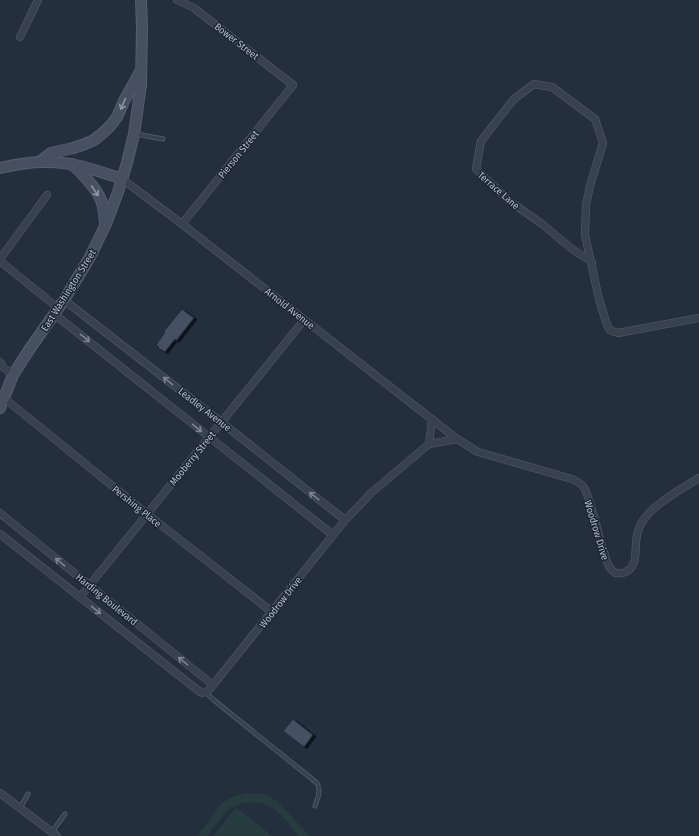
<svg xmlns="http://www.w3.org/2000/svg" width="699" height="836" viewBox="0 0 699 836" font-family="'Fira Sans Condensed',sans-serif">
  <defs>
    <filter id="shadow"><feDropShadow dx="3" dy="1.5" stdDeviation="0" flood-color="#0009"/></filter>
  </defs>
  <rect width="100%" height="100%" fill="#242f3e"/>
  <g fill="#263c3f">
    <path d="M247,793L265,794L277,801L310,836H299C283,818 273,798 245,803C239,804 233,806 228,810C222,816 213,829 207,836H197L222,803L235,796Z"/>
    <polygon points="236,807 272,836 214,836"/>
  </g>
  <g fill="#455162" stroke="#1f2835" filter="url(#shadow)">
    <polygon points="182,309 194,318 176,341 175,339 165,352 158,348 159,347 156,345 165,332 164,331"/>
    <polygon points="293,719 313,735 304,747 283,731"/>
  </g>
  <g fill="none" stroke-linecap="round" stroke-linejoin="round">
    <g stroke="#565f6c" stroke-width="5">
      <g id="service">
        <polyline points="136,134 163,139"/>
        <path d="M206,693L215,701L317,783C321,791 318,798 315,806"/>
        <polyline points="20,808 28,794"/>
        <polyline points="52,832 65,814"/>
      </g>
    </g>
    <g stroke="#565f6c" stroke-width="8">
      <g id="minor">
        <polyline points="177,0 194,8 293,85 182,224"/>
        <polyline points="20,37 38,0"/>
        <path d="M122,179L182,224L457,439L478,452L572,479C576,481 580,483 583,486C586,490 587,495 589,500C595,517 598,535 604,552C606,560 608,568 615,573C621,574 625,573 629,570C637,563 635,553 636,544C636,538 638,531 640,526C649,506 680,490 699,478"/>
        <polyline points="0,259 47,195"/>
        <polyline points="0,261 58,308"/>
        <polyline points="592,262 572,249 542,224 508,200 476,169 481,141 514,99 534,84 552,87 595,119 603,143 590,186 586,205 585,235 599,299 607,325 610,330 612,331 618,333 699,318"/>
        <polyline points="64,300 221,422 345,520"/>
        <polyline points="54,314 333,535"/>
        <polyline points="0,362 3,367 13,375"/>
        <polyline points="4,398 147,514 272,612"/>
        <polyline points="429,444 432,420"/>
        <polyline points="0,513 213,685"/>
        <polyline points="0,534 200,692 203,693 209,690 345,520 358,507 371,493 429,444 457,439"/>
        <polyline points="80,597 304,320"/>
        <polyline points="0,793 57,836"/>
      </g>
    </g>
    <g stroke="#565f6c" stroke-width="12">
      <g id="secondary">
        <polyline points="39,162 51,153 73,148 85,144 94,140 104,132 111,125 117,117 124,101 140,72"/>
        <path d="M72,164C82,174 94,185 100,198C104,205 104,214 105,222"/>
        <path d="M0,168C14,165 29,162 43,162C71,161 96,170 122,179"/>
        <polyline points="0,408 13,375 29,350 64,300 90,257 106,224 118,192 127,163 134,134 141,85 142,27 141,0"/>
      </g>
    </g>
    <use href="#service" stroke="#38414e" stroke-width="3.5"/>
    <use href="#minor" stroke="#38414e" stroke-width="7"/>
    <use href="#secondary" stroke="#465061" stroke-width="10"/>
  </g>
  <defs><path id="oneway-shaft" d="M-6 0H5M1.5-3L5.5 0L1.5 3" fill="none" stroke-width="1.6" stroke-linecap="round" stroke-linejoin="round"/></defs>
  <g stroke="#8e96a5">
    <use href="#oneway-shaft" transform="translate(123 104) rotate(113)"/>
    <use href="#oneway-shaft" transform="translate(95 191) rotate(56)"/>
  </g>
  <g stroke="#7c8592">
    <use href="#oneway-shaft" transform="translate(85 338) rotate(39)"/>
    <use href="#oneway-shaft" transform="translate(168 381) rotate(-142)"/>
    <use href="#oneway-shaft" transform="translate(197 428) rotate(39)"/>
    <use href="#oneway-shaft" transform="translate(314 496) rotate(-142)"/>
    <use href="#oneway-shaft" transform="translate(60 562) rotate(-141)"/>
    <use href="#oneway-shaft" transform="translate(96 610) rotate(39)"/>
    <use href="#oneway-shaft" transform="translate(183 661) rotate(-141)"/>
  </g>
  <g text-anchor="middle" stroke-width="3" stroke-linejoin="round" paint-order="stroke">
    <g font-size="10" fill="#b4bcc9" stroke="#1d2633">
      <text transform="translate(237 41) rotate(38)" y="4">Bower Street</text>
      <text transform="translate(238 154) rotate(-51)" y="4">Pierson Street</text>
      <text transform="translate(499 190) rotate(41)" y="4">Terrace Lane</text>
      <text transform="translate(68 290) rotate(-58)" y="4">East Washington Street</text>
      <text transform="translate(290 308) rotate(38)" y="4">Arnold Avenue</text>
      <text transform="translate(205 409) rotate(38)" y="4">Leadley Avenue</text>
      <text transform="translate(192 458) rotate(-51)" y="4">Mooberry Street</text>
      <text transform="translate(137 506) rotate(39)" y="4">Pershing Place</text>
      <text transform="translate(597 530) rotate(73)" y="4">Woodrow Drive</text>
      <text transform="translate(107 599) rotate(39)" y="4">Harding Boulevard</text>
      <text transform="translate(280 602) rotate(-52)" y="4">Woodrow Drive</text>
    </g>
  </g>
</svg>
